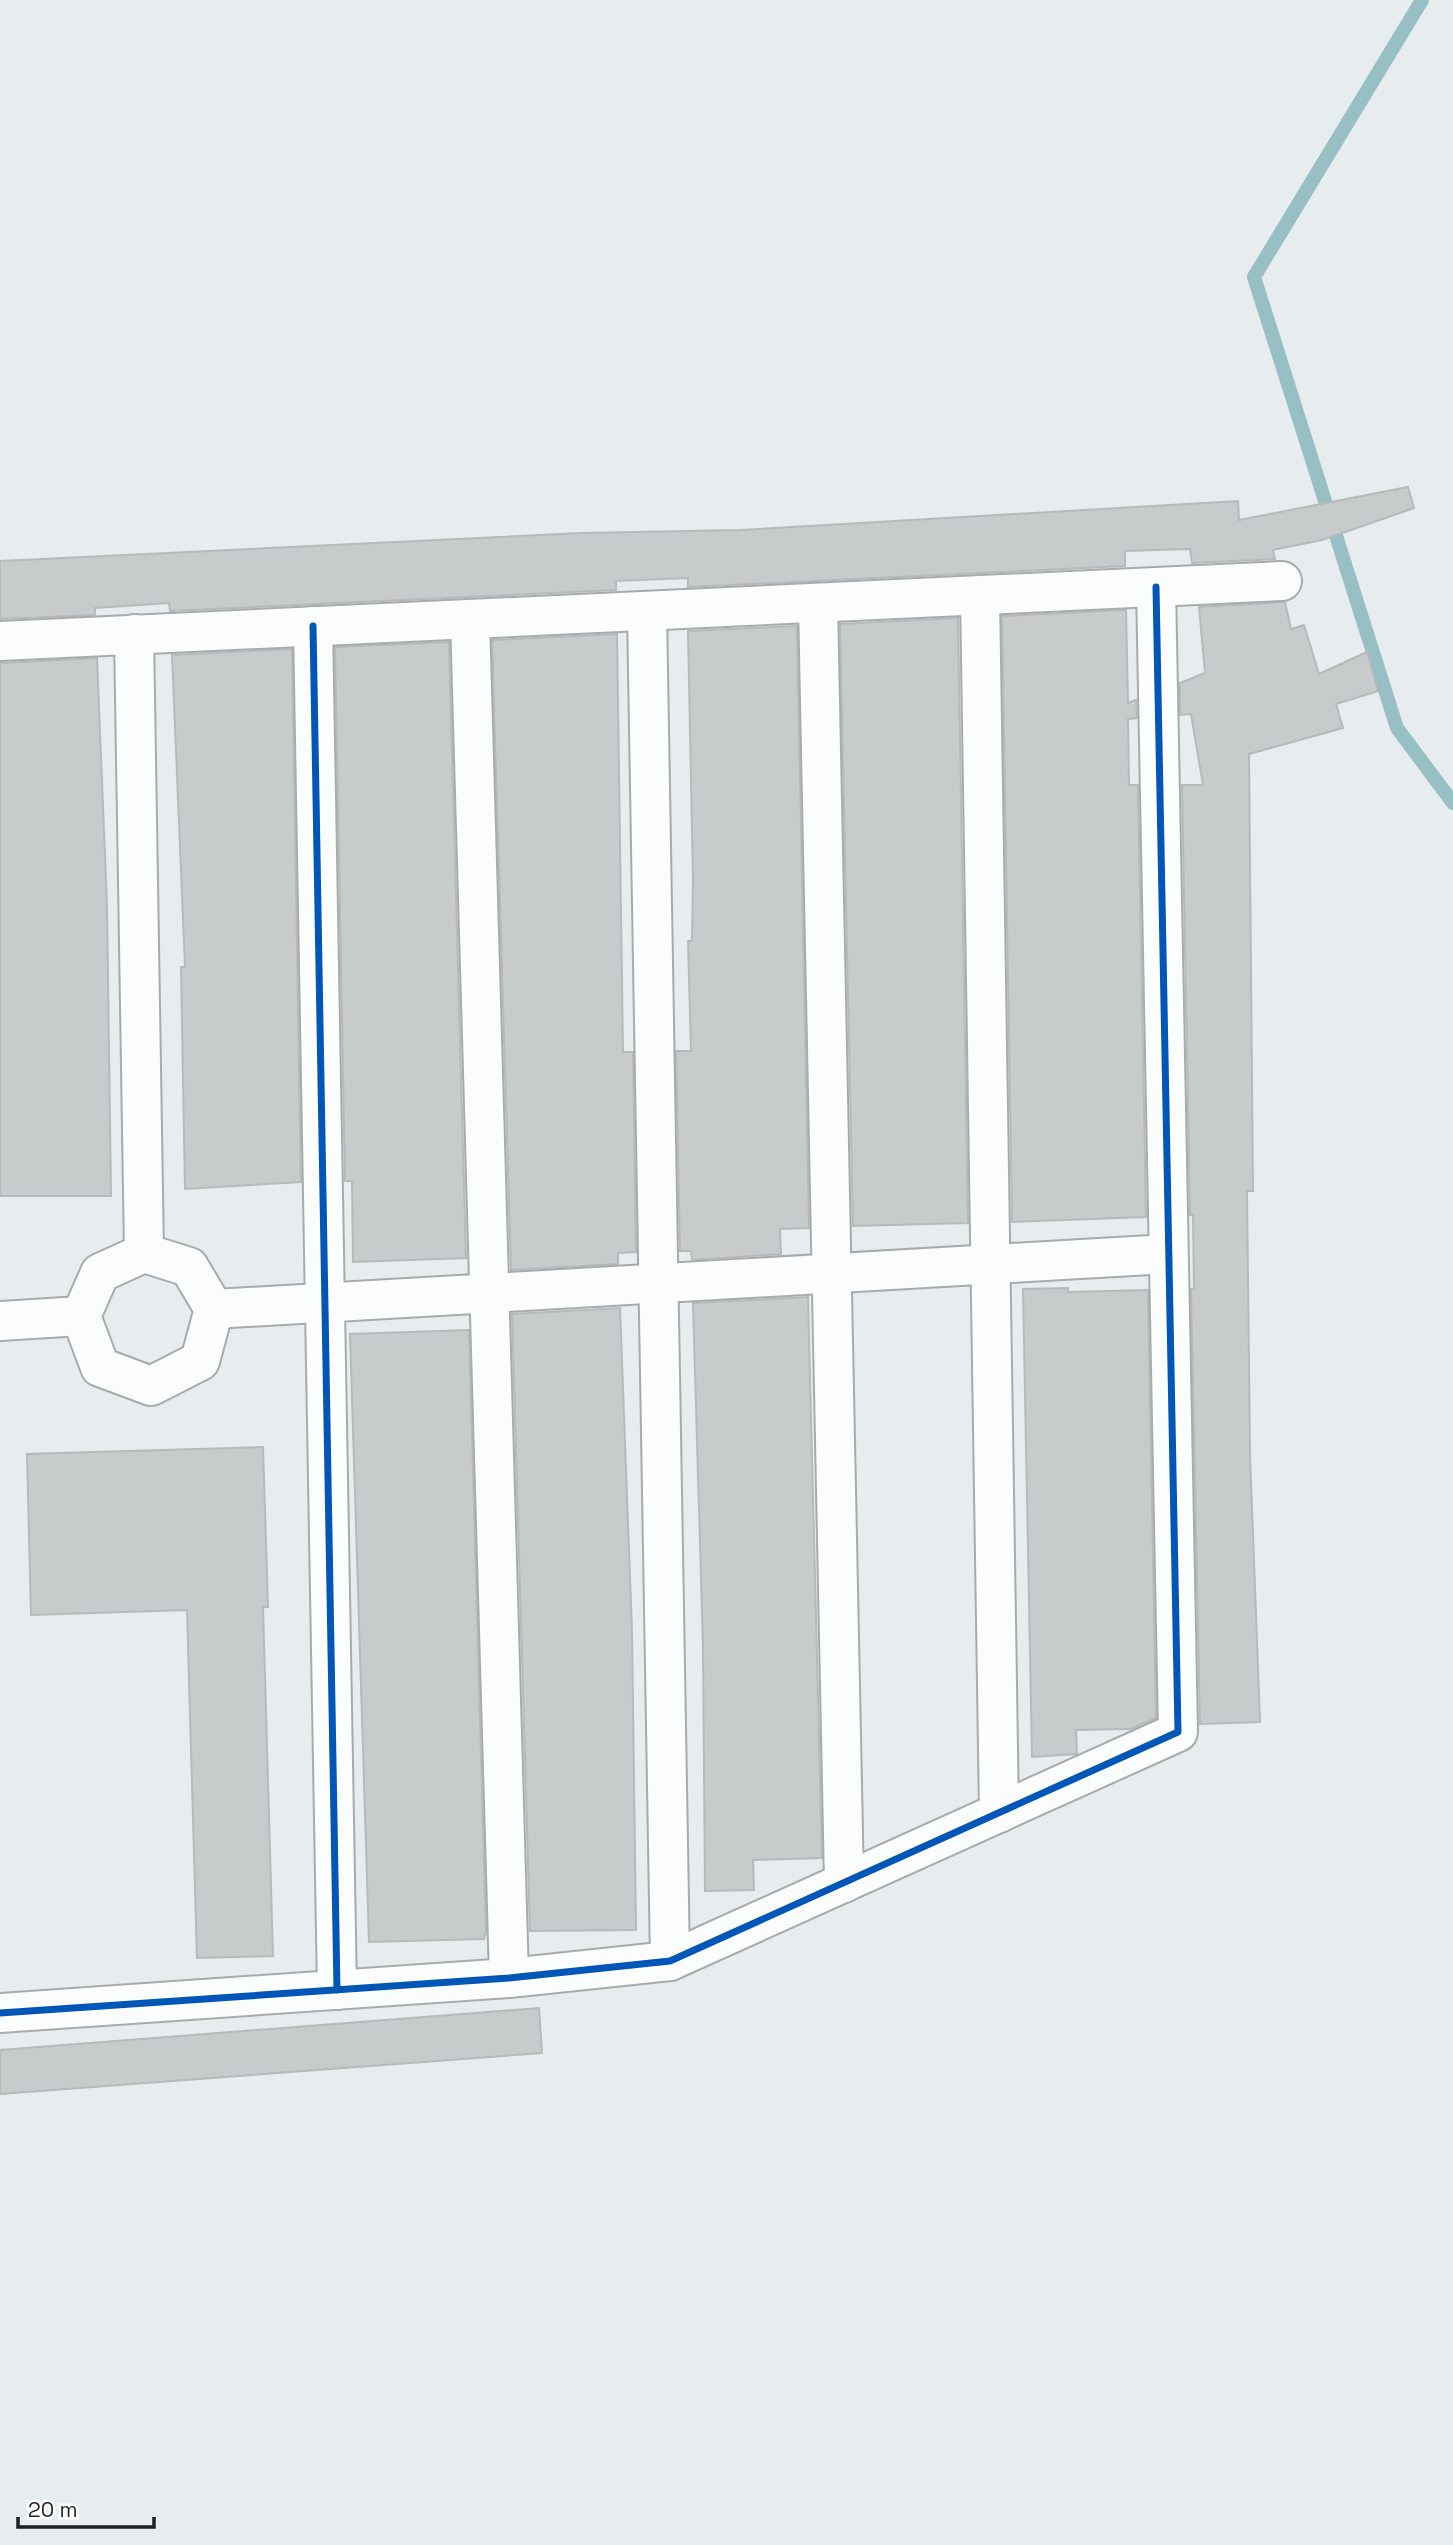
<svg xmlns="http://www.w3.org/2000/svg" width="1453" height="2545" viewBox="0 0 1453 2545" font-family="'Space Grotesk',sans-serif">
  <rect width="100%" height="100%" fill="#e7edee"/>
  <g fill="none" stroke-linecap="round" stroke-linejoin="round">
    <polyline stroke="#98bfc3" stroke-width="14" points="1422,0 1254,277 1397,728 1453,803"/>
  </g>
  <g fill="#c7cbcc" stroke="#b5baba" stroke-width="2">
    <polygon points="1408,487 1414,508 1322,540 1273,550 1275,559 1192,563 1190,549 1125,551 1125,566 688,587 688,578 616,581 616,590 170,611 169,603 95,608 95,615 0,619 0,561 581,533 741,530 1238,501 1239,520"/>
    <polygon points="1285,602 1291,629 1304,625 1319,674 1367,652 1378,691 1336,704 1343,728 1249,754 1253,1191 1247,1191 1250,1454 1260,1722 1200,1724 1191,1289 1194,1289 1193,1215 1190,1215 1182,785 1203,785 1191,714 1180,715 1180,683 1205,673 1199,607"/>
    <polygon points="1126,610 1128,703 1136,700 1137,718 1128,719 1129,785 1138,785 1146,1217 1012,1222 1002,616"/>
    <polygon points="958,618 968,1223 853,1226 840,624"/>
    <polygon points="797,626 809,1228 780,1229 781,1254 692,1260 691,1251 680,1251 676,1051 691,1051 688,941 692,941 693,880 688,631"/>
    <polygon points="617,634 623,1052 633,1052 636,1252 618,1253 618,1264 511,1270 492,640"/>
    <polygon points="449,642 466,1258 353,1262 352,1181 345,1181 335,647"/>
    <polygon points="292,649 301,1182 185,1189 181,967 185,967 172,655"/>
    <polygon points="97,658 107,905 111,1196 0,1196 0,663"/>
    <polygon points="1068,1288 1068,1292 1148,1290 1156,1718 1131,1729 1076,1730 1077,1754 1032,1757 1023,1289"/>
    <polygon points="808,1297 822,1858 753,1860 754,1890 705,1891 703,1646 693,1303"/>
    <polygon points="620,1308 632,1631 636,1930 530,1931 512,1314"/>
    <polygon points="469,1330 486,1932 484,1939 369,1942 350,1334"/>
    <polygon points="263,1447 268,1607 263,1607 273,1956 197,1958 187,1610 31,1615 27,1454"/>
    <polygon points="539,2008 542,2053 0,2094 0,2050"/>
  </g>
  <g fill="none" stroke-linecap="round" stroke-linejoin="round">
    <g stroke="#a7abab" stroke-width="42">
      <g id="minor">
        <polyline points="980,595 999,1813"/>
        <polyline points="818,603 844,1883"/>
        <polyline points="647,611 670,1961"/>
        <polyline points="470,619 509,1978"/>
        <polyline points="313,626 337,1990"/>
        <polyline points="134,634 144,1253"/>
        <polyline points="0,641 1282,581"/>
        <polygon points="144,1253 189,1267 214,1309 200,1361 151,1386 100,1367 81,1316 100,1273"/>
        <polyline points="214,1309 1168,1254"/>
        <polyline points="0,1321 81,1316"/>
        <polyline points="0,2013 509,1978 670,1961 1178,1732 1156,587"/>
      </g>
    </g>
    <use href="#minor" stroke="#fbfcfc" stroke-width="38"/>
    <g stroke="#fff" stroke-width="11">
      <g id="cycleway">
        <polyline points="313,626 337,1990"/>
        <polyline points="0,2013 509,1978 670,1961 1178,1732 1156,587"/>
      </g>
    </g>
    <use href="#cycleway" stroke="#0057b8" stroke-width="7"/>
  </g>
  <path d="M18 2517v10h136v-10" fill="none" stroke="#1d2121" stroke-width="3.5"/>
  <text x="28" y="2517" font-size="21" fill="#1d2121" stroke="#ffffff" stroke-width="5" paint-order="stroke">20 m</text>
</svg>
